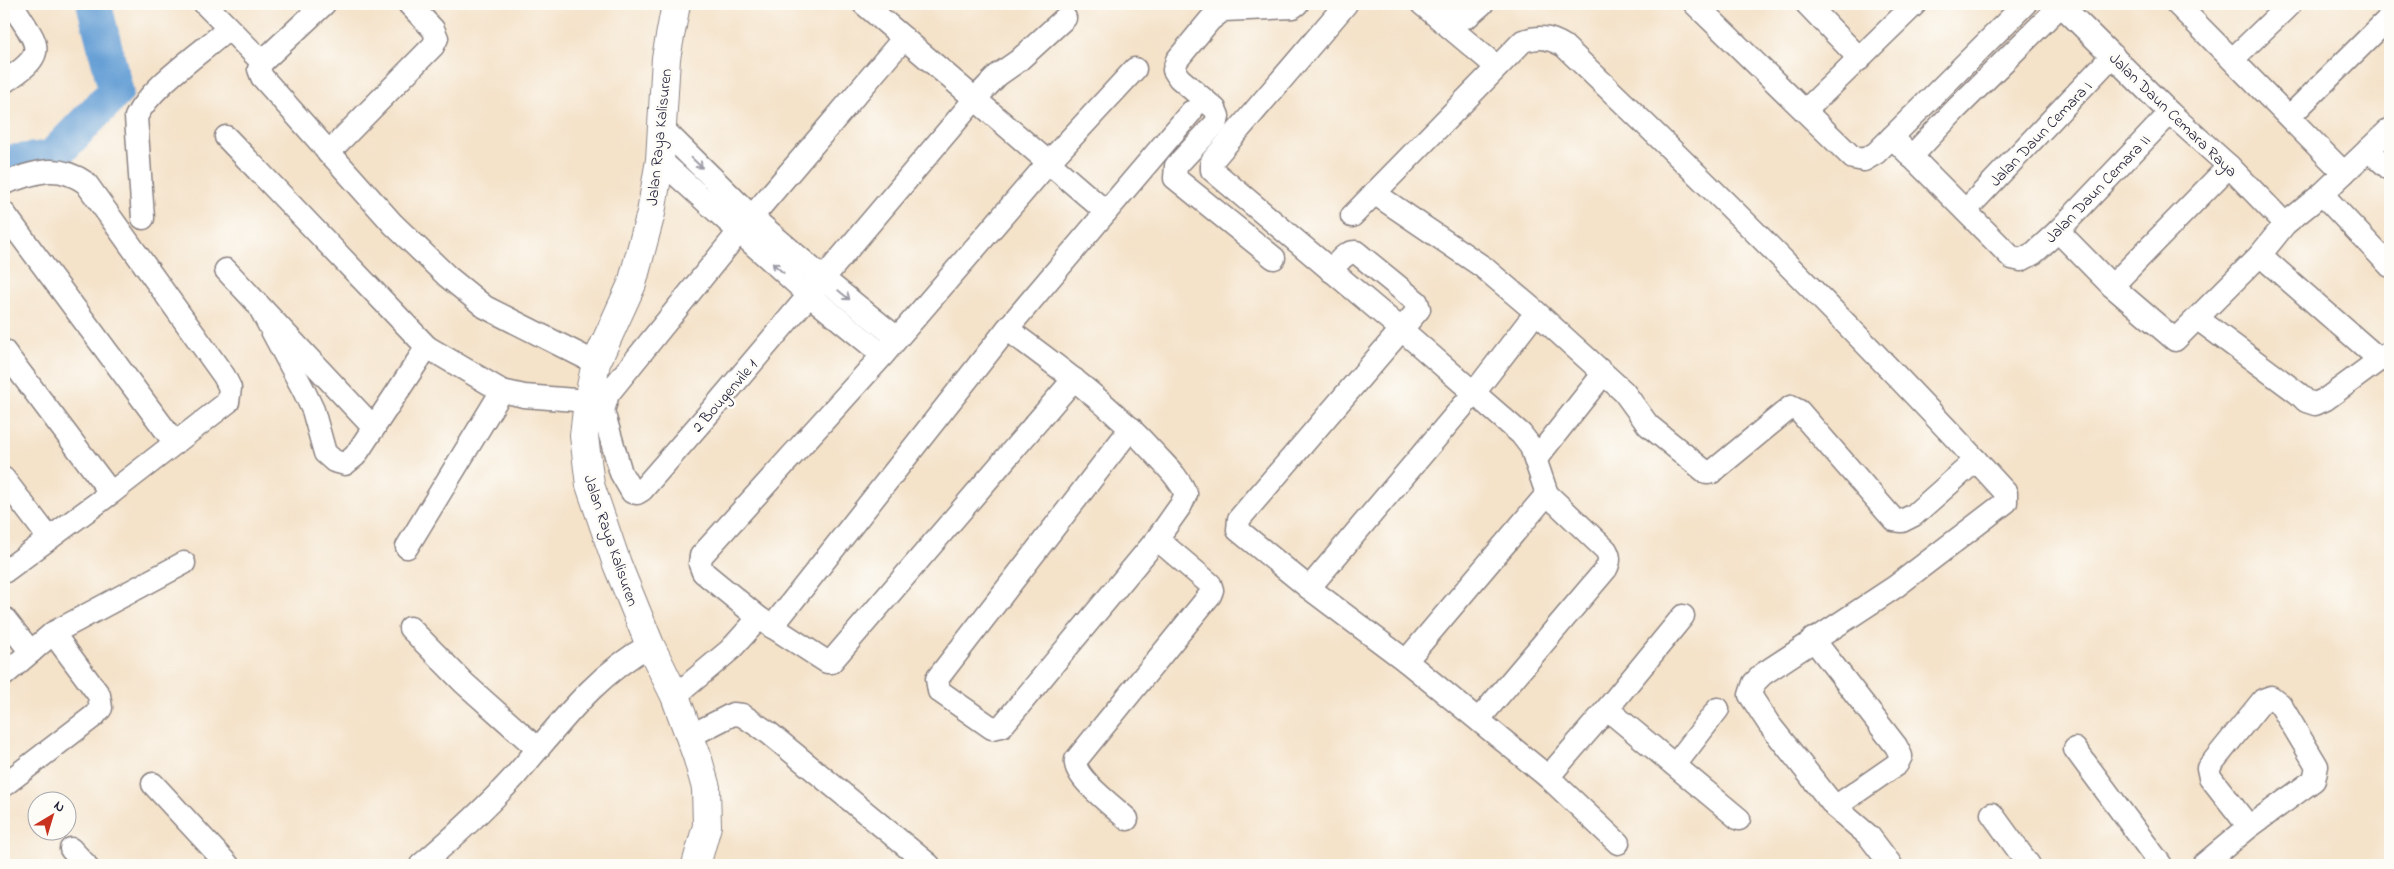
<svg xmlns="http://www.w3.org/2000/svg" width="2394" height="869" viewBox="0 0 2394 869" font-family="'Indie Flower',sans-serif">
  <rect width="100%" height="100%" fill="#fdfcf7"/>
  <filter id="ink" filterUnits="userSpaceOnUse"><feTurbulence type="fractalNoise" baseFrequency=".02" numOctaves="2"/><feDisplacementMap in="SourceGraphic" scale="10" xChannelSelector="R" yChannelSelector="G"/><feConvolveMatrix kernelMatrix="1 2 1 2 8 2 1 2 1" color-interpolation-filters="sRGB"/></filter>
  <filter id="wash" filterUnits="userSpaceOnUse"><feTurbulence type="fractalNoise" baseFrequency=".0096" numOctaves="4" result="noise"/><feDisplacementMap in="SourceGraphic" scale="20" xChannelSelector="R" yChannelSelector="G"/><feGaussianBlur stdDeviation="1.12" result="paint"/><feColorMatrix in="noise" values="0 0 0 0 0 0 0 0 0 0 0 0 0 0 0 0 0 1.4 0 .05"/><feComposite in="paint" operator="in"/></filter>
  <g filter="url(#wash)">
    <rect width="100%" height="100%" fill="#f4e2c9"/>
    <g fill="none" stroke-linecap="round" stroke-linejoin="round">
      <polyline stroke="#67a0d6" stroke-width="35" points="4,163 51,158 116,91 94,4"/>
    </g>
  </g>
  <g filter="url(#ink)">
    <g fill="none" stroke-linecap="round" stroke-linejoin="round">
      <g stroke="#8b8282" stroke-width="25">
        <g id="minor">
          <polyline points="205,4 262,62"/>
          <polyline points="324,4 262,62 259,69 262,77 393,224 448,277 485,307 596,363"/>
          <polyline points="864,4 975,99 717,404 642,490 637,493 632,492 621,473 603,411 608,394 738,233 904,38"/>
          <path d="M1346,4L1212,161V170L1402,330L1521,434L1531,447L1547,494L1606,550C1610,557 1610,561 1606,569L1479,719"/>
          <polyline points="1422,4 1497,67"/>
          <polyline points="1444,4 1458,17 1467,17 1482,4"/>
          <polyline points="1695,4 1853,158 1864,160 1876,153 2025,4"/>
          <polyline points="1807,4 1860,59"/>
          <polyline points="2177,4 2344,173"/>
          <polyline points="2061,5 2170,113 2229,166 2285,224"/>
          <path d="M1065,18L1018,61L998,75L975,99L1106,212L1007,329C1060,368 1112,406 1156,455C1167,467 1179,478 1186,494L1181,505L1157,539L1210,584L1212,590L1210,595L1076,760C1072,776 1115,808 1127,819"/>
          <polyline points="2233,59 2290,4"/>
          <path d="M4,82C52,51 37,46 12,4"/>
          <polyline points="1805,111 1915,4"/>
          <polyline points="2289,117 2390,17"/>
          <polyline points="663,129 752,217 824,279 897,338"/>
          <polyline points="226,137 427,347 502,391 524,396 588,401"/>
          <polyline points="1892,137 2012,258 2021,260 2034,253 2058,231 2170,113"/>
          <polyline points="2368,150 2390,169"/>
          <polyline points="328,153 433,46 437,38 433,29 409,4"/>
          <polyline points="1911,157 1956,109 2062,4"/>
          <polyline points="660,160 809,295 883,355"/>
          <path d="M4,183C35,173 56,162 86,183L224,376L230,388L228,402L111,493L4,572"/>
          <polyline points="1374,193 1483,267 1536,312 1624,392 1648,425 1707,473 1712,472 1791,407 1799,411 1894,520 1902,521 1914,515 1976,460"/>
          <polyline points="2322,194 2390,266"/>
          <polyline points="1966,210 2113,55"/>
          <polyline points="1106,212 1191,112"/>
          <polyline points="4,213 175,443"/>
          <path d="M1352,216L1523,41C1540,36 1549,37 1564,46C1716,191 1865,338 2006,493V502L1895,587L1763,674L1754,683L1750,695L1769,724L1835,807L1869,836L1891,865"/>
          <path d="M143,218L136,117C151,86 201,53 228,29"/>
          <polyline points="2058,231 2112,286 2175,340 2260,255 2285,224 2322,194 2390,129"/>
          <polyline points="2260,255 2380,360"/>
          <polyline points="1274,258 1175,178 1176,166 1217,122 1218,116 1215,109 1179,78 1174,70 1177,60 1210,20 1223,10 1293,7 1297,4"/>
          <polyline points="226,270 374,428"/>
          <path d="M1331,271C1338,263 1345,251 1356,252L1417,302L1419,309L1239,519L1238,530L1309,588L1406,661"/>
          <polyline points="2112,286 2229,166"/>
          <polyline points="260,308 303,389 313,410 325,453 334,461 345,464 355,456 427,347"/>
          <polyline points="2198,319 2299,394 2306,401 2315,404 2326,399 2390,352"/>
          <polyline points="4,351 111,493"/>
          <polyline points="1074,379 831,662 827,662 759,618 703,572 700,564 701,556 883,355 1049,162 1135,69"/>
          <polyline points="1131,428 937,679 939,691 992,728 1002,726 1157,539"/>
          <polyline points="1535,460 1596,383"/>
          <polyline points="4,479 49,538"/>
          <polyline points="1547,494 1406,661 1548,777 1618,843"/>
          <polyline points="407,547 502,391"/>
          <polyline points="1309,588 1474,393 1527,324"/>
          <polyline points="4,618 31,652"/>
          <polyline points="772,627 1007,329"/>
          <polyline points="410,628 464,683 538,749"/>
          <polyline points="1813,639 1896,746 1901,756 1897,764 1835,807"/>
          <polyline points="4,675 53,633 184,563"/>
          <polyline points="675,696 730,650 759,618"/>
          <polyline points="1607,709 1739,819"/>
          <polyline points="690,736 733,714 742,715 769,733 929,865"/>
          <polyline points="2075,749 2161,865"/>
          <polyline points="1675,765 1718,709"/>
          <polyline points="1548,777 1607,709 1683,616"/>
          <polyline points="153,784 228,865"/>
          <polyline points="4,785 94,716 101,708 99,695 53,633"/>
          <polyline points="1992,814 2029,865"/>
          <polyline points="71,849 86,865"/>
          <path d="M421,865C454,837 486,808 515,776C558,727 592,677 650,645"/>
          <polyline points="2203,865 2249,827 2314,780 2317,766 2280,704 2271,697 2263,700 2208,768 2210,777 2249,827"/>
        </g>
      </g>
      <g stroke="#8b8282" stroke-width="30">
        <polyline id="major" points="676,4 666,58 660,160 651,213 632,284 596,363 588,401 584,436 590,485 617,564 650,645 675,696 697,756 706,788 707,826 696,865"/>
      </g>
      <use href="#minor" stroke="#fff" stroke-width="22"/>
      <use href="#major" stroke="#fff" stroke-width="28"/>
    </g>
    <defs><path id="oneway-shaft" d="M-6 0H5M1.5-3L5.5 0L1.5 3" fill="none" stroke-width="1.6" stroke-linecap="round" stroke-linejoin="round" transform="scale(1.25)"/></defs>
    <g stroke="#9c9ca7">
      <use href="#oneway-shaft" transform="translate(697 163) rotate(44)"/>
      <use href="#oneway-shaft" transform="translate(778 268) rotate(-139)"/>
      <use href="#oneway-shaft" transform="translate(844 295) rotate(39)"/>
    </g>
  </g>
  <g text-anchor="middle" stroke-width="5" stroke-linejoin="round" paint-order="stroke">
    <g font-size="16" fill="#22223b" stroke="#fdfcf7">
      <text transform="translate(2174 114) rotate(44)" y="6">Jalan Daun Cemara Raya</text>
      <text transform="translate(2040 133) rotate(-46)" y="6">Jalan Daun Cemara I</text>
      <text transform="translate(658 137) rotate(-84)" y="6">Jalan Raya Kalisuren</text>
      <text transform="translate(2097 188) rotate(-46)" y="6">Jalan Daun Cemara II</text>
      <text transform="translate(724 395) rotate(-49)" y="6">2 Bougenvile 1</text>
      <text transform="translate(612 540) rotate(71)" y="6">Jalan Raya Kalisuren</text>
    </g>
  </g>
  <rect width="2394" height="869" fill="none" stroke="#fdfcf7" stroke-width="20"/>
  <g transform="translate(52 816) rotate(38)"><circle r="24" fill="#fdfcf7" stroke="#a5a5ac"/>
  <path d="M0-4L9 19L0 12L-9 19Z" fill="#c8321e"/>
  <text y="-8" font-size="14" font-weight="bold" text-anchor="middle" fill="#22223b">N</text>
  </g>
</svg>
